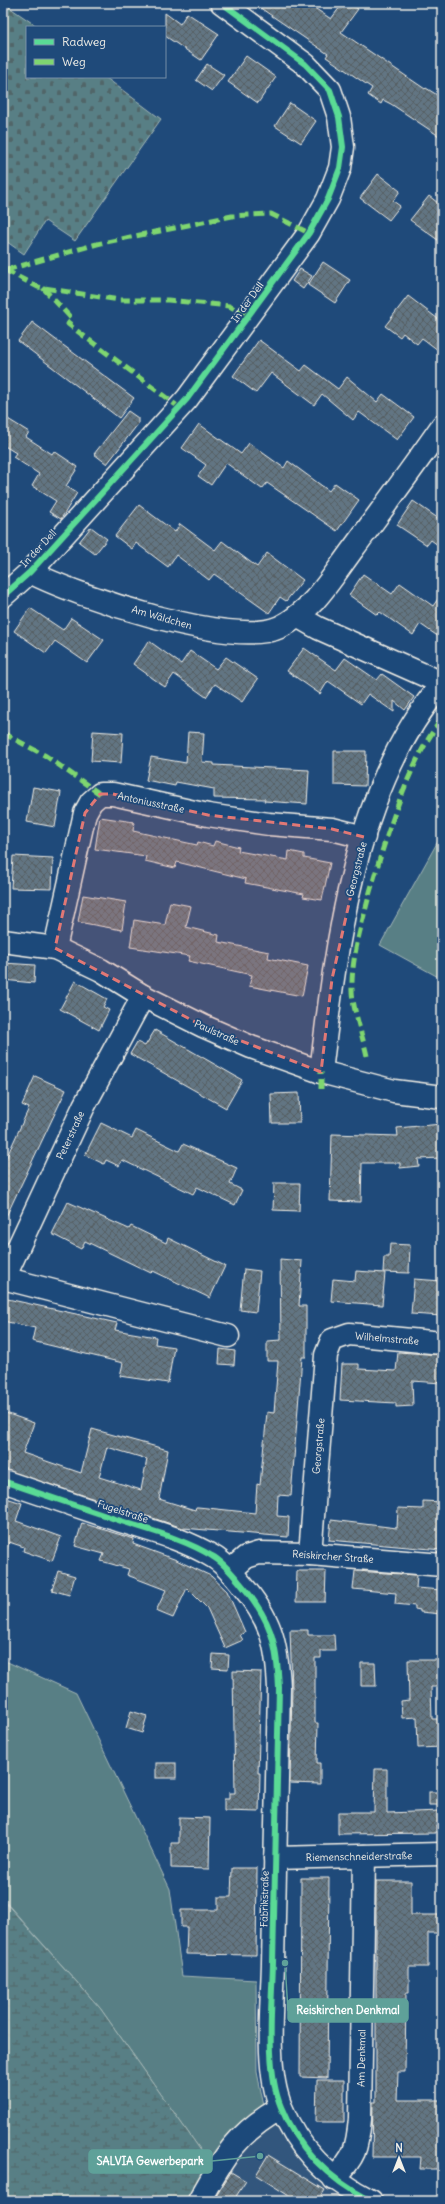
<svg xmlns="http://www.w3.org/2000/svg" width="445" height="2204" viewBox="0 0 445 2204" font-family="Delius,sans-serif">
  <defs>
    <pattern id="wetland-marsh" width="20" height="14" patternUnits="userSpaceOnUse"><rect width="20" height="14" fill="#587f85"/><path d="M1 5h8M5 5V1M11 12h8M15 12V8" fill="none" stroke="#516669"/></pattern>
    <pattern id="cemetery-stones" width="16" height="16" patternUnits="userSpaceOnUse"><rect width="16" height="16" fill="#587f85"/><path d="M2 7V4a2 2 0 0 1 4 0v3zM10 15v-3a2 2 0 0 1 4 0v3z" fill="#516669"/></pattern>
    <pattern id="building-cross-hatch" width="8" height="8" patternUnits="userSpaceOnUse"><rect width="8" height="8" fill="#627583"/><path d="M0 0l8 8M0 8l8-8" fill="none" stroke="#565e64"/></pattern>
  </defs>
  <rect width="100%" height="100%" fill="#1f4a7a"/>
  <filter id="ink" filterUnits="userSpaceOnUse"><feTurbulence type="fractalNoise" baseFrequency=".025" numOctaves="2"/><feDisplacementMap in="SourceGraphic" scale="8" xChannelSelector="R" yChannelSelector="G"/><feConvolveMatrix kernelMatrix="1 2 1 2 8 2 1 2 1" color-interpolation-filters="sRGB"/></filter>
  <g filter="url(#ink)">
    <polygon fill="#33577d" points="265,2111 296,2149 358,2201 185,2201 209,2162"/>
    <g fill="#587f85" stroke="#a6b8b6">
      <polygon points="442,834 442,979 380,945"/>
      <polygon points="3,1660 76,1693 170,1889 182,1976 256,1980 257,2072 265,2111 209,2162 100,2008 3,1899"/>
    </g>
    <polygon fill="url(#wetland-marsh)" stroke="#a6b8b6" points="3,1900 100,2008 209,2162 185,2201 3,2201"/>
    <polygon fill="url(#cemetery-stones)" stroke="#a6b8b6" points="3,3 38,27 27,27 27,77 105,77 161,119 75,241 45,221 24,254 3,239"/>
    <g fill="url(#building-cross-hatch)" stroke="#f4f1e8" fill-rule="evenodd">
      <polygon points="253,3 307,3 331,19 343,3 350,3 358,9 341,32 425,89 426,88 442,98 442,138 391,104 383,100 381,104 368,95 372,88 326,57 328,54"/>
      <polygon points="165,13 180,24 187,13 219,34 201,60 165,36"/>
      <polygon points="246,56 276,77 258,103 228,82"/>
      <polygon points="207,64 224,75 212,91 196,80"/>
      <polygon points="290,103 316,121 301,143 275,126"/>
      <polygon points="378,174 400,191 393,201 400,206 389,220 360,198"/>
      <polygon points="429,196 442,206 442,243 410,220"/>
      <polygon points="323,262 350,280 335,303 308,285"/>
      <polygon points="300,269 312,276 303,289 292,281"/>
      <polygon points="408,296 442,322 442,353 422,338 417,344 403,333 400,337 385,326"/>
      <polygon points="32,322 134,398 119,418 18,341"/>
      <polygon points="259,340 301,371 306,365 338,389 347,377 377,402 383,394 414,417 397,440 359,412 353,420 322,394 314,405 271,373 256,393 233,376"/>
      <polygon points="128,411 138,418 138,424 107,464 94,454"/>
      <polygon points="3,416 29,432 26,437 52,454 54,451 78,467 66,486 77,493 61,519 49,512 56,501 32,486 39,474 13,457 16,453 3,445"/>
      <polygon points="199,424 241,454 249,443 284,468 288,461 329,491 335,483 359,500 337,531 267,483 262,489 226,463 211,485 198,476 206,465 182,448"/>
      <polygon points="413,501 442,521 442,548 431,540 427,545 397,525"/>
      <polygon points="139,505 175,532 180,524 215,550 222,541 257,567 267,553 303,580 286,601 280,597 269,613 214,574 209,580 176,555 168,567 136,543 132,549 115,536"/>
      <polygon points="91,527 107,539 95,554 79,542"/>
      <polygon points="363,574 392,594 400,583 433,606 442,593 442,639 420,624 413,635 380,612 377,615 349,595"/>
      <polygon points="30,608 63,630 71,618 104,640 87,663 55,641 46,653 14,631"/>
      <polygon points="149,641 181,664 190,651 216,669 226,657 258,679 242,702 215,684 206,697 174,674 165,687 133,664"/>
      <polygon points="304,648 336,670 345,658 377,680 382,674 414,697 405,710 394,701 394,712 368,694 361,704 328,681 320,694 287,671"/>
      <polygon points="93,731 123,733 121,763 91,761"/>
      <polygon points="188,732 204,733 202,762 214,763 214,765 309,770 307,804 264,801 265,799 214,798 214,789 176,782 175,786 146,780 151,757 186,763"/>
      <polygon points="334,751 366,751 365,786 334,785"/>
      <polygon points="33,787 61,792 55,827 27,822"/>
      <polygon points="100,817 134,822 133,831 197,845 198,842 213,846 215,841 239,847 238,851 288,860 289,851 304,854 304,858 330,863 322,900 303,897 304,894 245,883 246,879 177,862 175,868 145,861 146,856 95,849"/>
      <polygon points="13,856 53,858 52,889 11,888"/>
      <polygon points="83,895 126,902 122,930 78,922"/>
      <polygon points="170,902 191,906 186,927 219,935 218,942 269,952 268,958 308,966 302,996 249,986 252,975 188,961 190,956 130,947 134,920 165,925"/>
      <polygon points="3,963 35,965 34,983 3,980"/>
      <polygon points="75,981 107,999 103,1007 109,1010 99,1030 60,1009"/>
      <polygon points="155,1030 242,1080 226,1108 130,1054 137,1042 145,1046"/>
      <polygon points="35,1076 66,1090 3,1223 3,1165 29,1108 22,1105"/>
      <polygon points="299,1093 300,1123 272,1123 271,1094"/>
      <polygon points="101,1123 132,1138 136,1130 179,1151 183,1144 237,1168 230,1184 242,1190 235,1205 197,1187 193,1194 122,1160 119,1166 106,1160 104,1164 85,1155"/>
      <polygon points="442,1124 442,1158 418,1159 419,1166 400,1168 400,1163 362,1163 361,1202 330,1201 332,1134 398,1136 397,1128"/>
      <polygon points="274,1183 300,1183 299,1211 273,1210"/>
      <polygon points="68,1202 129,1229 131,1226 166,1243 168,1238 225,1266 210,1298 153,1271 151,1273 85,1241 81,1249 52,1234"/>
      <polygon points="390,1244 410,1245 409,1273 383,1272 384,1257 389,1257"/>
      <path d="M280,1259L302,1261L299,1306H306V1357H302L291,1496L278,1495L277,1516L289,1517L288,1537L183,1528L3,1469V1412L34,1423L23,1453L81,1473L92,1429L168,1450L159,1499L195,1510L196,1507H198L255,1513L257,1484L260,1485L267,1412L274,1413L278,1361H267V1341L281,1340ZM107,1447L147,1459L141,1490L99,1477Z"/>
      <polygon points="244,1269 260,1271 256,1312 240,1310"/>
      <polygon points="356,1271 385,1273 382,1305 331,1301 333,1279 355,1281"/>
      <polygon points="414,1279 442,1281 442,1316 411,1314"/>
      <polygon points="3,1298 117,1323 115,1330 156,1337 155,1344 174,1347 168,1383 120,1376 123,1363 32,1341 35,1328 3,1321"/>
      <polygon points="220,1349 235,1351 234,1365 219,1364"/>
      <polygon points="398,1352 442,1355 442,1383 412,1381 413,1406 396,1407 396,1403 340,1400 342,1364 359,1364 359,1369 396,1371"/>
      <polygon points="3,1497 22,1503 16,1521 61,1537 52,1561 23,1551 24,1547 9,1542 6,1552 3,1552"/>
      <polygon points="423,1501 442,1502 442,1550 329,1540 331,1520 397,1528 398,1508 423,1509"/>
      <polygon points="82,1523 134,1539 133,1544 174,1559 211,1576 227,1591 245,1632 240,1635 243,1640 225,1648 207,1608 187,1588 173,1618 156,1611 166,1590 127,1575 129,1569 101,1561 104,1554 75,1546"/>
      <polygon points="58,1571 75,1576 69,1595 52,1590"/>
      <polygon points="297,1571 326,1571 325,1602 296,1602"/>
      <polygon points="355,1571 417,1575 416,1588 442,1590 442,1614 420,1612 420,1610 415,1609 415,1606 395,1604 396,1593 353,1589"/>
      <polygon points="290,1630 308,1630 308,1635 334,1635 335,1651 321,1651 321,1658 315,1658 315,1723 318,1723 317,1763 320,1763 320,1784 290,1783 292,1688"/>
      <polygon points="213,1654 229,1655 228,1669 212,1668"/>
      <polygon points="408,1660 442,1660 442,1687 431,1687 432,1719 442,1719 442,1747 418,1748 417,1717 402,1718 401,1701 409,1700"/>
      <polygon points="361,1663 375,1663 376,1686 361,1686"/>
      <polygon points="233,1671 261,1672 258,1773 260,1773 259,1812 224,1811 224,1799 229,1799 229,1793 235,1793"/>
      <polygon points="131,1711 147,1716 142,1733 126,1728"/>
      <rect x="156" y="1763" width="20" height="15"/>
      <polygon points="375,1769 387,1769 387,1813 440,1811 440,1824 436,1825 436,1833 338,1834 338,1812 374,1812"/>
      <rect x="429" y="1792" width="13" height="13"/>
      <polygon points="179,1817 210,1818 209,1869 171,1868 171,1843 179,1843"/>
      <polygon points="232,1868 257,1868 256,1955 186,1954 187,1927 181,1927 181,1910 218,1910 218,1897 231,1897"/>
      <polygon points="301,1878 329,1878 327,2078 300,2077"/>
      <polygon points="376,1881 411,1881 411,1915 440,1915 441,1933 428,1933 428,1967 409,1967 409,1993 406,1993 405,2072 398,2072 397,2100 442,2100 442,2169 420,2169 421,2157 372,2157 373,2102 376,2102"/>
      <polygon points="317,2080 344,2080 344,2122 316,2122"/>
      <polygon points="268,2155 325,2190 318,2201 297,2201 256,2175"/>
      <polygon points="231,2172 246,2181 233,2201 213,2201"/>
    </g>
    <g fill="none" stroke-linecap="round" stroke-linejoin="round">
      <g stroke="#f4f1e8" stroke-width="25">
        <g id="minor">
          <path d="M30,572C76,596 234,649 280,627C313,611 332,577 353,549C383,508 413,468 442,426"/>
          <polyline points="3,596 30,572 187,399 309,233 328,199 340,168 343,147 339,117 330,90 305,64 222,3"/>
          <polyline points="297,616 318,628 442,683"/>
          <polyline points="3,941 55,948 101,970 143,996 203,1026 251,1047 321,1072 394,1091 442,1097"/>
          <polyline points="55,948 85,813 91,802 100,794 113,794 208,815 269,824 332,829 364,837"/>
          <path d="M321,1072C336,944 355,785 442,684"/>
          <polyline points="3,1278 228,1336"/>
          <polyline points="4,1278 84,1106 143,996"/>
          <path d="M3,1481C42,1494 82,1508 121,1521C152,1531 184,1539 212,1556C223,1562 232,1573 240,1583C271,1619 277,1642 279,1688C277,1780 275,1872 273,1963C272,2005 265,2069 281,2107C298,2150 330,2180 371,2201"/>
          <polyline points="310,1554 326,1355 332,1340 349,1334 442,1343"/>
          <polyline points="230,1571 246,1557 259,1553 310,1554 442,1565"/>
          <polyline points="275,1858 442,1854"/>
          <path d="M334,2179C355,2156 357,2150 360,2119L364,1856"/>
          <path d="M199,2201C223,2158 237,2132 281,2108"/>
        </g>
      </g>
      <use href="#minor" stroke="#1f4a7a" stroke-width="22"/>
      <g stroke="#7fd670" stroke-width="5" stroke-dasharray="10 5" stroke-linecap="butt">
        <polyline points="5,270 38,287 119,300 168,300 229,306 250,316"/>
        <polyline points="6,270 97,244 232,216 271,214 309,233"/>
        <polyline points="43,288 72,319 68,324 180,408"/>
        <polyline points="3,733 46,756 100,794"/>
        <path d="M367,1056C363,1037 353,1010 352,991C351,957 362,924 370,892C385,840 408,762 442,719"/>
        <polyline points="321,1089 321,1072"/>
      </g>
      <g stroke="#1f4a7a" stroke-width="8">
        <g id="cycleway">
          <polyline points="3,596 30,572 187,399 309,233 328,199 340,168 343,147 339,117 330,90 305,64 222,3"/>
          <path d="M3,1481C42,1494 82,1508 121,1521C152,1531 184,1539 212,1556C223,1562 232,1573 240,1583C271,1619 277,1642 279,1688C277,1780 275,1872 273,1963C272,2005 265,2069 281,2107C298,2150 330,2180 371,2201"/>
        </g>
      </g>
      <use href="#cycleway" stroke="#5adb95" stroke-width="6"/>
    </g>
  </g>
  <path fill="#e27875" fill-opacity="0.2" stroke="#e27875" stroke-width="3" stroke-dasharray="8 5" stroke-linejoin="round" d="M100,794H113L208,815L332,829L364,837L332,979L321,1072L203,1026L55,948L85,813Z"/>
  <g text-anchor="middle" stroke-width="3.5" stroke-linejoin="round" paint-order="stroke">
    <g font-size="10" fill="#f4f1e8" stroke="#1f4a7a">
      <text transform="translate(247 302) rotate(-54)" y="4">In der Dell</text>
      <text transform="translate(38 548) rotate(-47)" y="4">In der Dell</text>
      <text transform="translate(162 617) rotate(16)" y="4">Am Wäldchen</text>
      <text transform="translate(151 802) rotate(12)" y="4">Antoniusstraße</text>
      <text transform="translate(356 869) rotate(-76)" y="4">Georgstraße</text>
      <text transform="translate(217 1032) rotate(24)" y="4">Paulstraße</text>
      <text transform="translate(70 1135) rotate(-65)" y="4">Peterstraße</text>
      <text transform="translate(387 1338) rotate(5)" y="4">Wilhelmstraße</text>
      <text transform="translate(318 1446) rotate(-85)" y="4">Georgstraße</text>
      <text transform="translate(123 1511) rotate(18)" y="4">Fugelstraße</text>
      <text transform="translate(333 1556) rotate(4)" y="4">Reiskircher Straße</text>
      <text transform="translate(359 1856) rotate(-1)" y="4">Riemenschneiderstraße</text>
      <text transform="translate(264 1899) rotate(-89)" y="4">Fabrikstraße</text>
      <text transform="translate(361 2058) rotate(-89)" y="4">Am Denkmal</text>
    </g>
  </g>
  <path fill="none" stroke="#5fa199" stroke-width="1.5" d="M285 1963L288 2011M260 2156L212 2161"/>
  <g fill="#5fa199" stroke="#1f4a7a" stroke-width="1.5">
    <circle cx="285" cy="1963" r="4"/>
    <circle cx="260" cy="2156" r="4"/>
  </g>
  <g fill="#5fa199" stroke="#5fa199" stroke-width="1.5">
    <rect x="288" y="1999" width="120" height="23" rx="4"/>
    <rect x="89" y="2150" width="123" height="23" rx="4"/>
  </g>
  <g font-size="11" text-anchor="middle" font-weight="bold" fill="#fff">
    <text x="348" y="2014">Reiskirchen Denkmal</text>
    <text x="150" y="2165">SALVIA Gewerbepark</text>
  </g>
  <rect width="445" height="2204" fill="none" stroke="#1f4a7a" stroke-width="16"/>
  <rect x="8" y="8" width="429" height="2188" fill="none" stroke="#f4f1e8" stroke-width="1.5" filter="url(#ink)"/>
  <rect x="26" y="26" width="140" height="52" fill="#1f4a7a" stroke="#748da6"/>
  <rect x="34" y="39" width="20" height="6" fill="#5adb95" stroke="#748da6"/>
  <text x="62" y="46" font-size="12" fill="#f4f1e8">Radweg</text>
  <rect x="34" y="59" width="20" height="6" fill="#7fd670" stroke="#748da6"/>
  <text x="62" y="66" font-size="12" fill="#f4f1e8">Weg</text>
  <g transform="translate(399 2158)" stroke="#1f4a7a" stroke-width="3" paint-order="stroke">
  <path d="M0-3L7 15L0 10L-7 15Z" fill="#f4f1e8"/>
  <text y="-6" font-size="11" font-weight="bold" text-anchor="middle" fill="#f4f1e8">N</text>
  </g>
</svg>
